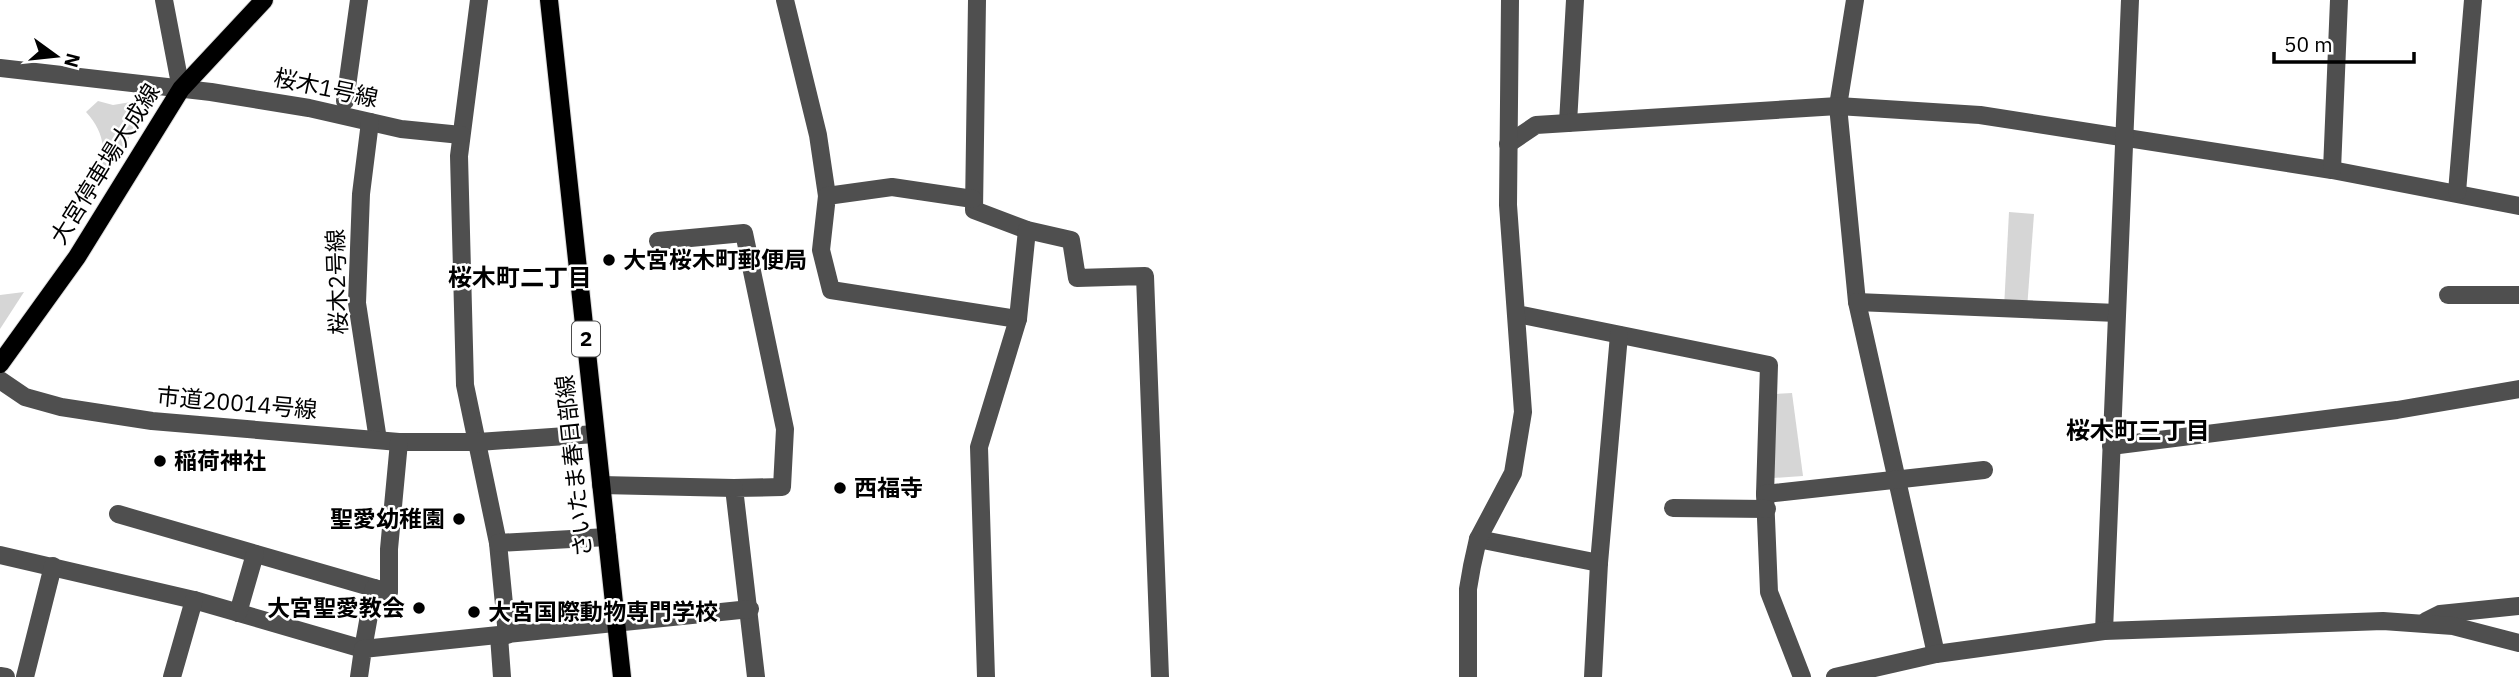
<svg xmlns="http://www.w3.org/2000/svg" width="2519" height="677" viewBox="0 0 2519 677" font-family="'IBM Plex Sans','Noto Sans JP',sans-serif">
  <rect width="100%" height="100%" fill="#fff"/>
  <g fill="#d6d6d6">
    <path d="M98,101L113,105L131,102L138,116L124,149L98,185C106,156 107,135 86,112Z"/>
    <polygon points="2009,212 2034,214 2027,309 2004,308"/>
    <polygon points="24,292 0,329 0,295"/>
    <polygon points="1792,393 1803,476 1773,478 1775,394"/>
  </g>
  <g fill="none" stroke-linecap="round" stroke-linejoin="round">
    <g stroke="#dbdbdb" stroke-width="20">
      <g id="major">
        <polyline points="549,0 622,677"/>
        <polyline points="0,364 77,257 181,89 264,0"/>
      </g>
    </g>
    <g stroke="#4f4f4f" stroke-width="18">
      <polyline points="164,0 181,89"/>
      <polyline points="479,0 459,156 465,385 498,543 507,635"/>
      <polyline points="785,0 818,135 827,196"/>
      <polyline points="977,0 974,210 1027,230 1071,240 1077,278 1145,276 1160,677"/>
      <polyline points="1855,0 1838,106 1857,302 1936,654"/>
      <polyline points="0,68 211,92 309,108 401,129 461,135"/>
      <polyline points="345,101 359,0"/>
      <polyline points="370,122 361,194 357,303 378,440"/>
      <polyline points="1568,123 1575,0"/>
      <polyline points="1508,144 1536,125 1838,106 1980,115 2332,170 2519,206"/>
      <polyline points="2332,170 2339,0"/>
      <polyline points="2457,192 2473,0"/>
      <polyline points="973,199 892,187 827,196 821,250 831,290 1018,319"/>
      <polyline points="658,241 744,233 785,429 782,487 734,488 756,677"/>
      <polyline points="2448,295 2519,295"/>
      <polyline points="1857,302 2117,313"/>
      <polyline points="1517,314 1769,365 1765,494 1769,592 1802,677"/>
      <polyline points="0,380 25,397 61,407 152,421 399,442 478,442 595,434"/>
      <polyline points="2111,446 2397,410 2519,389"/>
      <polyline points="601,485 734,488"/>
      <polyline points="1765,494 1984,470"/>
      <polyline points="1673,508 1767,509"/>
      <polyline points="118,514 374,588"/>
      <polyline points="1478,539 1599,563"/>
      <polyline points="498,543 607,537"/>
      <polyline points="0,555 194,600 363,649 374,588 389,592 389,549 399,442"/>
      <polyline points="238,613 255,554"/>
      <polyline points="2426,621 2440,614 2519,606"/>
      <polyline points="2104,631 2130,0"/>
      <polyline points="499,636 502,677"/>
      <polyline points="0,676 6,677"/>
      <polyline points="25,677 53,566"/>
      <polyline points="172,677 194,600"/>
      <polyline points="359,677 363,649 750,609"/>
      <polyline points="986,677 979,447 1018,319 1027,230"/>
      <polyline points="1468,677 1468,589 1472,566 1478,539 1513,473 1523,412 1508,205 1510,0"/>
      <polyline points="1593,677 1599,563 1619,335"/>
      <polyline points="1835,677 1936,654 2104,631 2383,621 2453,626 2519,643"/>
    </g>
    <use href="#major" stroke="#000" stroke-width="18"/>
  </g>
  <g fill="#000" stroke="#fff" stroke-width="2.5">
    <circle cx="609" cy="260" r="7"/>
    <circle cx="160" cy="461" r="7"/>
    <circle cx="840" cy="488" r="7"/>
    <circle cx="459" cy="519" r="7"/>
    <circle cx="419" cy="608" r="7"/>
    <circle cx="474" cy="612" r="7"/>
  </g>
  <g text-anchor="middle" stroke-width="5" stroke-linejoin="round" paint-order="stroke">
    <rect fill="#fff" stroke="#4c4c4c" stroke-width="2" x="572" y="321.5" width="28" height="35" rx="5"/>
    <g font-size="21" font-weight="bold" fill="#000">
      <text x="586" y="346">2</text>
    </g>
    <g font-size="23" fill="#000" stroke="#fff">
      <text transform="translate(326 88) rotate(12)" y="8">桜木1号線</text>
      <text transform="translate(105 164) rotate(-58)" y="8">大宮停車場大成線</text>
      <text transform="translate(337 282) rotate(-92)" y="8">桜木2号線</text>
      <text transform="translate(237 403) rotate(5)" y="8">市道20014号線</text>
      <text transform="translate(574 466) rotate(-96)" y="8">さいたま春日部線</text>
    </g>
    <g font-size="23" font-weight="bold" fill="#000" stroke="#fff" text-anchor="start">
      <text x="623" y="268">大宮桜木町郵便局</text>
      <text x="174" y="469">稲荷神社</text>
      <text x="854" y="496">西福寺</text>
      <text x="445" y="527" text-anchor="end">聖愛幼稚園</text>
      <text x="405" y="616" text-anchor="end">大宮聖愛教会</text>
      <text x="488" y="620">大宮国際動物専門学校</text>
    </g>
    <g font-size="24" font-weight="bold" fill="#000" stroke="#fff">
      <text x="520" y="286">桜木町二丁目</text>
      <text x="2138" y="439">桜木町三丁目</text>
    </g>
  </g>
  <g transform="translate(56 56) rotate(105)" stroke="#ffffff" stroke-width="5" paint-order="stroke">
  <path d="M0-5L12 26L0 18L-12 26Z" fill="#000000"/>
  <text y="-10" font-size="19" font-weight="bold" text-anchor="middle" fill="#000000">N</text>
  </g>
  <path d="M2274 52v10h140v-10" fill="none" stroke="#000000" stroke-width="3.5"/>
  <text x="2284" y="52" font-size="21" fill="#000000" stroke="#ffffff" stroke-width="5" paint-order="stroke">50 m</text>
</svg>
